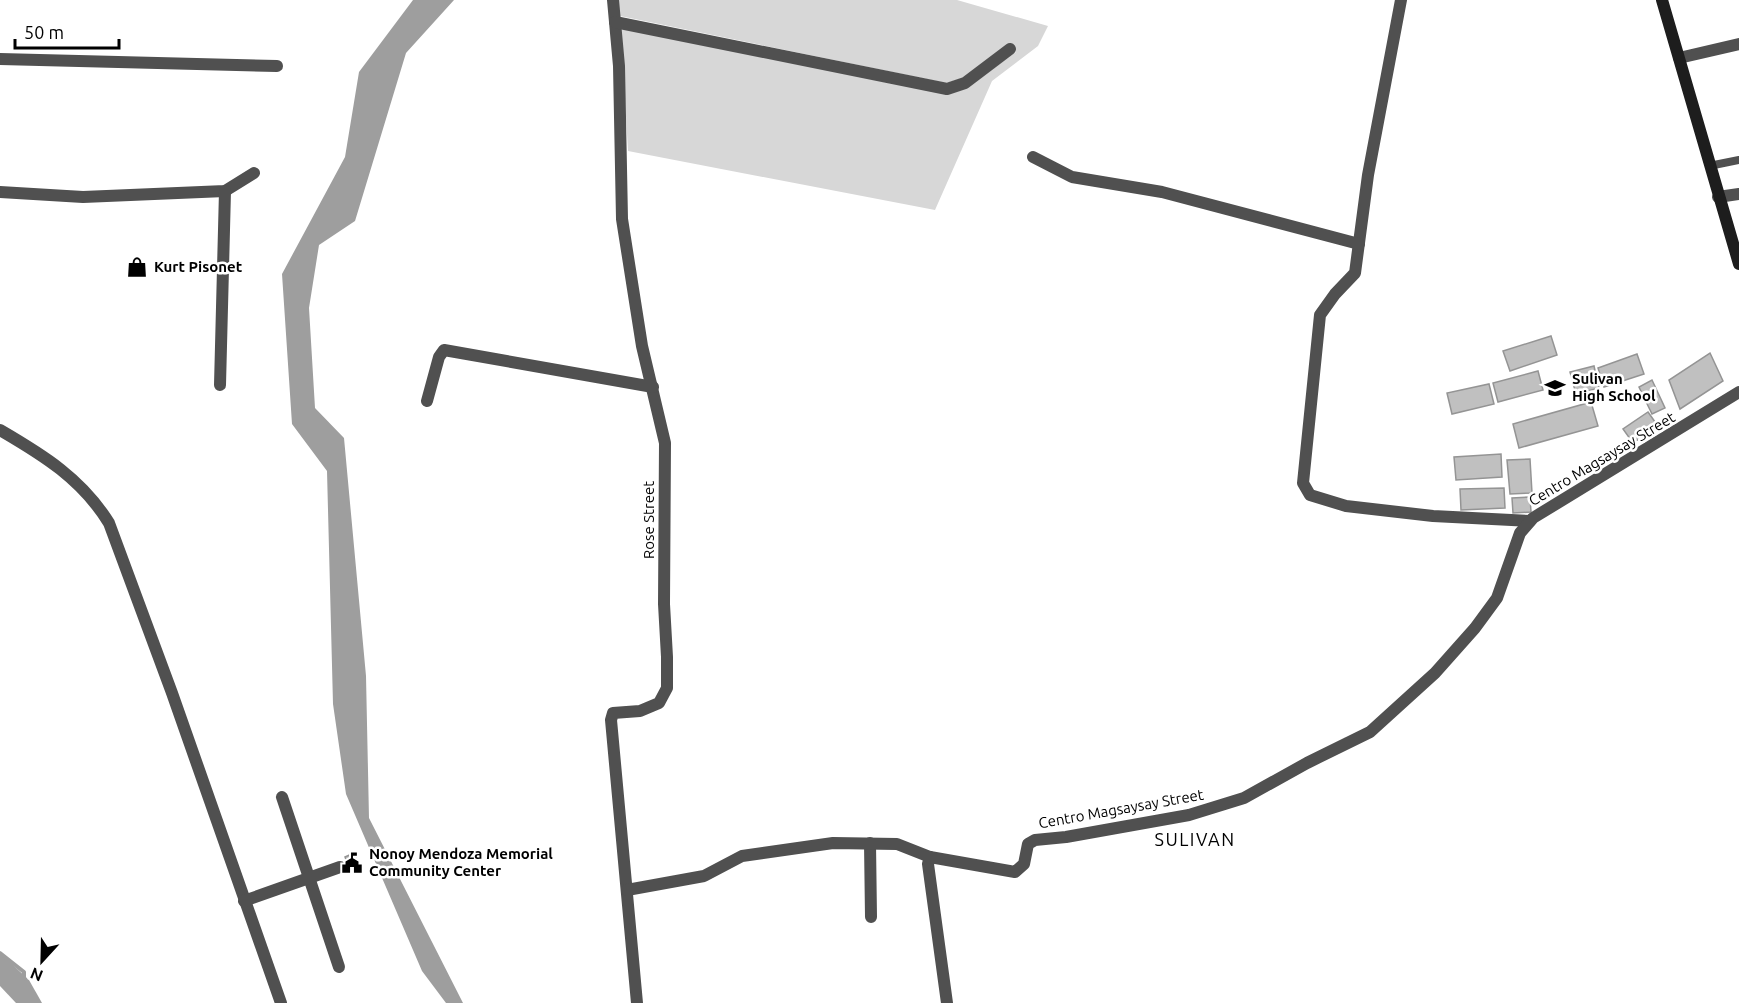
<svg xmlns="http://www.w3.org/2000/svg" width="1739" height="1003" viewBox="0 0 1739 1003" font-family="Ubuntu,sans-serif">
  <rect width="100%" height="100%" fill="#fff"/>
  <polygon fill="#d7d7d7" points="618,0 957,0 1048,26 1038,46 992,81 935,210 628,151 621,29 967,88 1016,52 1008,44 963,78 946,83 620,16"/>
  <g fill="#9e9e9e">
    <polygon points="413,0 454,0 406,53 355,221 319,245 309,308 315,408 344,438 366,676 369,818 463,1003 446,1003 422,971 346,794 333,704 327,471 292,424 282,274 345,157 359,72"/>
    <polygon points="0,953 29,980 42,1003 16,1003 0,986"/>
  </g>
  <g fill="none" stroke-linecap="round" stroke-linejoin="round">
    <polyline stroke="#9e9e9e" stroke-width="4" points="0,953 24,972 24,979"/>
  </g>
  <g fill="#c0c0c0" stroke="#949494" stroke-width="1.5">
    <polygon points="1551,336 1557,355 1510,371 1503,351"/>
    <polygon points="1710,353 1723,381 1680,409 1669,380"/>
    <polygon points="1637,354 1644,374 1604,387 1598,368"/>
    <polygon points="1594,366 1599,388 1576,394 1570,372"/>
    <polygon points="1538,371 1543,390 1498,402 1493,383"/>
    <polygon points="1652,380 1665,408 1652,414 1639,387"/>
    <polygon points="1489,384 1494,404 1452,414 1447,393"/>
    <polygon points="1591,402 1598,426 1519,448 1513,424"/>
    <polygon points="1648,412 1658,426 1633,443 1623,429"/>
    <polygon points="1501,454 1502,477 1456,480 1454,457"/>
    <polygon points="1530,459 1532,493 1510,494 1507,460"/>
    <polygon points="1504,488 1505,508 1461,510 1460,489"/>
    <polygon points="1530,497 1531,512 1513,513 1512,498"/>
    <polygon points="354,853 360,869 351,873 345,857"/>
  </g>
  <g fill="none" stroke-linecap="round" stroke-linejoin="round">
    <polyline stroke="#505050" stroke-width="8" points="1709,166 1739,160"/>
    <g stroke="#505050" stroke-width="12">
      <polyline points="613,0 619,66 622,219 642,346 665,443 664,604 667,657 667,688 659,703 640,711 613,713 611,720 637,1003"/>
      <polyline points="1401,0 1368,175 1355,273 1335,294 1320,315 1303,483 1310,495 1346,506 1433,516 1530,521"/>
      <polyline points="615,22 947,89 965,83 1010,49"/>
      <polyline points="1679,58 1739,44"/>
      <polyline points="0,59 277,66"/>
      <polyline points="1033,157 1072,177 1162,192 1359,244"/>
      <polyline points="0,192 83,197 225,191 254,173"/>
      <polyline points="1718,197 1739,194"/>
      <polyline points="220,385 225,191"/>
      <polyline points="427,401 439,357 444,350 653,387"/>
      <path d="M0,430C43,455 82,479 109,523L172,693L281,1003"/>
      <polyline points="282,797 339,967"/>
      <polyline points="870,843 871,917"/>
      <polyline points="930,857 928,864 947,1003"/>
      <polyline points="627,890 704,876 742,856 833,843 897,844 930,857 1015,872 1024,864 1028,844 1035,840 1066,837 1189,815 1244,798 1307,763 1370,732 1435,673 1475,628 1497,598 1520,533 1533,518 1739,392"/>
      <polyline points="244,901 340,867"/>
    </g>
    <polyline stroke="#1d1d1d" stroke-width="12" points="1662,0 1739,264"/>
  </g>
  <defs>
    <g id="shop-bare" transform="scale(1.62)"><path d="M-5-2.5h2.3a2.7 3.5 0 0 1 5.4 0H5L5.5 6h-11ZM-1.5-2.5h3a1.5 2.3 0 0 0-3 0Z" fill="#000" stroke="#fff" stroke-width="2.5" paint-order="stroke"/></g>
    <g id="school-bare" transform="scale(1.62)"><path d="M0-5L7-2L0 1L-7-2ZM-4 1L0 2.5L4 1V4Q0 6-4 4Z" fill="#000" stroke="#fff" stroke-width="2.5" paint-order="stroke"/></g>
    <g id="civic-bare" transform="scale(1.62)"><path d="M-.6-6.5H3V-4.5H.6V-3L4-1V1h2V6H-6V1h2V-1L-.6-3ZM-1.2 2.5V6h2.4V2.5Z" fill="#000" stroke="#fff" stroke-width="2.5" paint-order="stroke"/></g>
  </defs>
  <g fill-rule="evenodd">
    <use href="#shop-bare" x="137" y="267"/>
    <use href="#school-bare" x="1555" y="388"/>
    <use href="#civic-bare" x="352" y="863"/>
  </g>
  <g text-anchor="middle" stroke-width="5" stroke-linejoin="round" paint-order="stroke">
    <g font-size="15" font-weight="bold" fill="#000" stroke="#fff" text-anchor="start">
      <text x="154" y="272">Kurt Pisonet</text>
      <text x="1572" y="384">Sulivan<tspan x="1572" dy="17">High School</tspan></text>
      <text x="369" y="859">Nonoy Mendoza Memorial<tspan x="369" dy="17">Community Center</tspan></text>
    </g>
    <g font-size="15" fill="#000" stroke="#fff">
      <text transform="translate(1602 459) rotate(-31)" y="5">Centro Magsaysay Street</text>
      <text transform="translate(649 520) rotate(-90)" y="5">Rose Street</text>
      <text transform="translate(1121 809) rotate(-10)" y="5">Centro Magsaysay Street</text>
    </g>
    <g font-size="18" letter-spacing="1.5" fill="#000" stroke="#fff">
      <text x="1195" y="846">SULIVAN</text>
    </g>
  </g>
  <g transform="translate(42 961) rotate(202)" stroke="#ffffff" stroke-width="4.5" paint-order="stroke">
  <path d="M0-4.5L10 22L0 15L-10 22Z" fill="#000000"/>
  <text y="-9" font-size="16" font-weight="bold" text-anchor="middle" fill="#000000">N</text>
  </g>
  <path d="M15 39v9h104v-9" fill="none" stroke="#000000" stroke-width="3"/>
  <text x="24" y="39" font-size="18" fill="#000000" stroke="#ffffff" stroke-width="4.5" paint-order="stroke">50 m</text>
</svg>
